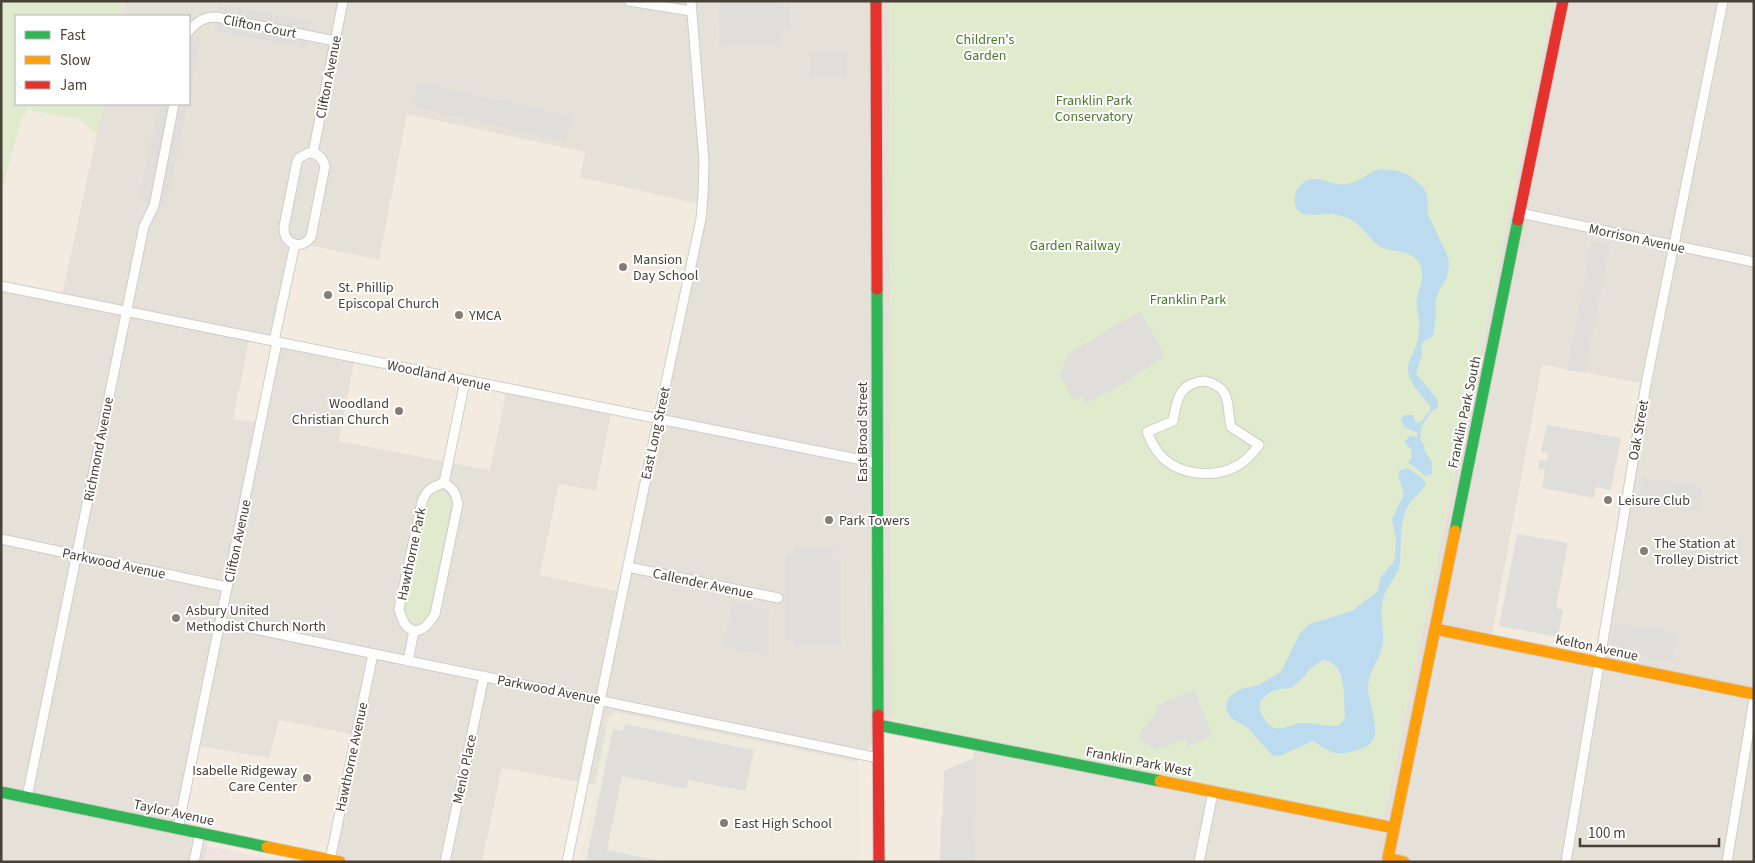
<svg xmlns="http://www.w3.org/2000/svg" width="1755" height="863" viewBox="0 0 1755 863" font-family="'Source Sans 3',sans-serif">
  <rect width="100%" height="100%" fill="#f1efec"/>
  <g fill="#e5e1d9" fill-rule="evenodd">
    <path d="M125,1H889L893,718L857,762L614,712L609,717L595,785L502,769L482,862H328L269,758L198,747L204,831L208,846L205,862H1V281L62,293L103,104H189V16H122ZM585,152L579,177L657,417L622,592L540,575L559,484L596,491L612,409L507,388L489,470L339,441L355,357L272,340L379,261Z"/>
    <path d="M1553,1H1754V862H973L974,737L1372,817L1384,815ZM1543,365L1640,383L1491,640Z"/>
  </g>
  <g fill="#f3ebdf">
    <polygon points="28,110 79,119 97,134 62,294 1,281 1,194 21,120"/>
    <polygon points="407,114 585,152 580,177 699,204 696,234 622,592 540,575 559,484 596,491 612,409 507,388 490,470 339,441 355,357 280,342 263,424 233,419 250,336 272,339 290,241 379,260"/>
    <polygon points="1542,365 1640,383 1595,656 1491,641"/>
    <polygon points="893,718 899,722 974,737 973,862 860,862 859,767 857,762"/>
    <polygon points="279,720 352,734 328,862 285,862 208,846 204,831 182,826 198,746 269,758"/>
    <polygon points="502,768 595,785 580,862 482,862"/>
  </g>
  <polygon fill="#efeade" points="614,712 857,762 859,767 860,862 580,862 609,717"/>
  <polygon fill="#f0e3e0" points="208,846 285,862 205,862"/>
  <g fill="#dfebcc">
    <polygon points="1,1 125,1 122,16 16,16 16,104 103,104 97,134 79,119 28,110 21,120 1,194"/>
    <polygon points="889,1 1553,1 1384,815 1372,817 899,722 893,718 892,711"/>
    <path d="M441,491L448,495L451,503L429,615L423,622L414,623L407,618L404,610L426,503C429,495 432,492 441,491Z"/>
  </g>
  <g fill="#e0dedb">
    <polygon points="718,1 780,1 780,5 789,4 790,29 780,29 780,45 719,46"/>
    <polygon points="219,4 311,21 306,48 214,31"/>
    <polygon points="189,35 201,38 189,97"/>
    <polygon points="811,53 847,54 846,78 810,77"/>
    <polygon points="417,82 572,116 565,142 411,106"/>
    <polygon points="159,104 187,104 166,207 139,202"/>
    <polygon points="1592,241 1610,245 1585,373 1567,370"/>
    <polygon points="1140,311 1165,356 1117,388 1086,403 1083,397 1073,400 1059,374 1062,371 1068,354"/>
    <polygon points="1547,425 1621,438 1611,490 1596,487 1594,498 1542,488 1545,470 1538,469 1539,460 1547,461 1548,453 1541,452"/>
    <polygon points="1643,477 1702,487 1698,511 1638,501"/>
    <polygon points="1517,534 1568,543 1556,608 1563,610 1558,637 1499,626"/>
    <polygon points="793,546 833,547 832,560 841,560 841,645 793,646 793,639 785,639 785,555 793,554"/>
    <polygon points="733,602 769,610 769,656 723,646"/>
    <polygon points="1614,623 1677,633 1672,662 1610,651"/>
    <polygon points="1194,690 1213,736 1188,746 1185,739 1156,750 1139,738 1142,730 1157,712 1155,706"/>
    <polygon points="625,724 754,750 745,791 688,780 686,789 622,776 607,850 665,862 586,862 613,729 623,731"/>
    <polygon points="976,758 975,862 940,862 941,819 943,814 944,771 971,759"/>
  </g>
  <g fill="#bcdbef" fill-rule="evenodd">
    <path d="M1383,169L1397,171L1407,174L1423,187L1427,195L1428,214L1448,257L1449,266L1447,278L1440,289L1435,302L1436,316L1433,336L1423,342L1421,348L1422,354L1416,374L1435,396L1438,401L1437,409L1433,410L1421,427L1420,439L1424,444L1425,452L1432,461V474L1425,476L1408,462L1412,457L1411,449L1404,442L1410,436L1417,437L1418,433L1404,427L1401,419L1405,415H1413L1416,423L1421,422L1429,412L1431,407C1423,396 1408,383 1408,368C1408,360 1415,351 1417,343C1418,339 1419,333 1419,328C1421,319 1415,310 1417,299C1419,287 1425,278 1420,265C1413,249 1394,253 1381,247C1370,241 1364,227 1353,221C1348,217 1338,215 1332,214C1318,213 1292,222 1295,196C1296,190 1301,184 1306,181C1318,174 1333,187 1346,184C1357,182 1368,174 1377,170Z"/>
    <path d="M1408,468L1423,479L1426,484C1421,493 1412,498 1408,506C1399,522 1401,547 1400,565C1396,579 1384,588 1382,603C1379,618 1386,633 1382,648C1378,662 1368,672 1368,688C1368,701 1382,732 1371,743C1366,749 1343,755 1335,753C1328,751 1319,744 1312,741L1280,756L1272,755L1247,727L1231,718L1227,712L1226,705L1229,697L1241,689L1259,685L1281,672L1300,633L1310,624L1352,611L1377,592L1381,577L1392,564L1395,558L1396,540L1392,519L1404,494L1398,475L1400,470ZM1325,660C1348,666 1343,697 1345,716C1344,720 1343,723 1339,725C1332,728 1312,723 1304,723C1289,722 1274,740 1263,716C1260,711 1259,707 1260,701C1266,695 1271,690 1280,689C1284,688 1288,689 1292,687C1305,680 1308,665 1325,660Z"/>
  </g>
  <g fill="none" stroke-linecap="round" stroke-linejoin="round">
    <g stroke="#cfcdc9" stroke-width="11">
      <g id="street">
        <polyline points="629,1 691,11"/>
        <path d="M189,31C197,22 203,17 216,17L335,41"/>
        <path d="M308,153C317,152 322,157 325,166L311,237C301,251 283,244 284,227L297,162L299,158Z"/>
        <polyline points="313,153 343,1"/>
        <polyline points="1520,213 1754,262"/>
        <polyline points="1,286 877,463"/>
        <polyline points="274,341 295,244"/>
        <path d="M1205,381C1233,388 1226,405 1231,427L1259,445C1253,453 1246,461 1237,466C1215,478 1182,476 1163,458C1156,451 1151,442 1147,432L1173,421C1177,399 1179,383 1205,381Z"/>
        <path d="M444,483C454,489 456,494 458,504L435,614C421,638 406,636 399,609L422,502C426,490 432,487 444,483Z"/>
        <polyline points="444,483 465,381"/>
        <polyline points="1,539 227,587"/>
        <polyline points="628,567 778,598"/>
        <polyline points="220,622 878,758"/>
        <polyline points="408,661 414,631"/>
        <polyline points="27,797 144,226 154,206 174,104"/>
        <polyline points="178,828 277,342"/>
        <polyline points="330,860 373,654"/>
        <polyline points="194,862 200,833"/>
        <polyline points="445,862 484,676"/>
        <polyline points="567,862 658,420 701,219 703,196 704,161 691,1"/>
        <polyline points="1199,862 1213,792"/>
        <polyline points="1566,862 1646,384 1723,1"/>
        <polyline points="1727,862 1754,699"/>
      </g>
    </g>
    <g stroke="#d1ccc3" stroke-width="13">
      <g id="fast">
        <polyline points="877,289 878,715"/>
        <polyline points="1455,531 1518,220"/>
        <polyline points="878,725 1160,781"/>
        <polyline points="1,792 267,847"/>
      </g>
    </g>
    <g stroke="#d1ccc3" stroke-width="13">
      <g id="slow">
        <polyline points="1435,629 1754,694"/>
        <polyline points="1160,781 1394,828"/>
        <polyline points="267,847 340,862"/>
        <polyline points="1404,862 1388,858 1455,531"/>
      </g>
    </g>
    <g stroke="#d1ccc3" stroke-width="13">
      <g id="jam">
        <polyline points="876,1 877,289"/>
        <polyline points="1518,220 1563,1"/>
        <polyline points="878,715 879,862"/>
      </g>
    </g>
    <use href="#street" stroke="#fdfdfc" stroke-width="9"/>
    <use href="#fast" stroke="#30b455" stroke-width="11"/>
    <use href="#slow" stroke="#ff9f0a" stroke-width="11"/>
    <use href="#jam" stroke="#e5322d" stroke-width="11"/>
  </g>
  <g fill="#837e76" stroke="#fff" stroke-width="2">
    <circle cx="623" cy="267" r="5"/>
    <circle cx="328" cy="295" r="5"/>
    <circle cx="459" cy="315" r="5"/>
    <circle cx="399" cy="411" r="5"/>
    <circle cx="1608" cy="500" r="5"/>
    <circle cx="829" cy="520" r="5"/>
    <circle cx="1644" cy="551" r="5"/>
    <circle cx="176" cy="618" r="5"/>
    <circle cx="307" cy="778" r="5"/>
    <circle cx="724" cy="823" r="5"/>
  </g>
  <g text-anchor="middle" stroke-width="4" stroke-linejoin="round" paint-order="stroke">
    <g font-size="14" fill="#484137" stroke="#fff">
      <text transform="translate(260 26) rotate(11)" y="5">Clifton Court</text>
      <text transform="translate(328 77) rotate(-79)" y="5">Clifton Avenue</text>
      <text transform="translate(1637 238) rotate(12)" y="5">Morrison Avenue</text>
      <text transform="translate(439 375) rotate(12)" y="5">Woodland Avenue</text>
      <text transform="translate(1464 412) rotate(-78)" y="5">Franklin Park South</text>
      <text transform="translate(1638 430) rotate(-80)" y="5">Oak Street</text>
      <text transform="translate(862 432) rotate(-90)" y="5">East Broad Street</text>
      <text transform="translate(655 433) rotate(-78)" y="5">East Long Street</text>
      <text transform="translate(98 449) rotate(-79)" y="5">Richmond Avenue</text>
      <text transform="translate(237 541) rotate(-78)" y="5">Clifton Avenue</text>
      <text transform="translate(411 554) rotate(-78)" y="5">Hawthorne Park</text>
      <text transform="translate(114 563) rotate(12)" y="5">Parkwood Avenue</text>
      <text transform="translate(703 583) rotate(12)" y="5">Callender Avenue</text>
      <text transform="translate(1597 647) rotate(12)" y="5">Kelton Avenue</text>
      <text transform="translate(549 689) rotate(11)" y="5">Parkwood Avenue</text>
      <text transform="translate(351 757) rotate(-78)" y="5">Hawthorne Avenue</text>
      <text transform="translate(1139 761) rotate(11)" y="5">Franklin Park West</text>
      <text transform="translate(464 769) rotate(-78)" y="5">Menlo Place</text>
      <text transform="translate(174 812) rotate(12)" y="5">Taylor Avenue</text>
    </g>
    <g font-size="14" fill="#49792a" stroke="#fff">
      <text x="985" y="44">Children's<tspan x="985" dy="16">Garden</tspan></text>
      <text x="1094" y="105">Franklin Park<tspan x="1094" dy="16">Conservatory</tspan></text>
      <text x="1075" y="250">Garden Railway</text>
      <text x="1188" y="304">Franklin Park</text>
    </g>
    <g font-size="14" fill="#484137" stroke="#fff" text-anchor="start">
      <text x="633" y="264">Mansion<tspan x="633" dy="16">Day School</tspan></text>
      <text x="338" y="292">St. Phillip<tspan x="338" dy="16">Episcopal Church</tspan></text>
      <text x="469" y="320">YMCA</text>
      <text x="389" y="408" text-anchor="end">Woodland<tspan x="389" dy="16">Christian Church</tspan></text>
      <text x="1618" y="505">Leisure Club</text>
      <text x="839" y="525">Park Towers</text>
      <text x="1654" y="548">The Station at<tspan x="1654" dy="16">Trolley District</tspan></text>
      <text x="186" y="615">Asbury United<tspan x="186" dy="16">Methodist Church North</tspan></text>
      <text x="297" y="775" text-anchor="end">Isabelle Ridgeway<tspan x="297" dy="16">Care Center</tspan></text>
      <text x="734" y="828">East High School</text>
    </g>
  </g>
  <rect width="1755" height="863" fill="none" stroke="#484137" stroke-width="5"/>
  <rect x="15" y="15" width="175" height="90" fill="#ffffff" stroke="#b6b3af"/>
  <rect x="25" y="31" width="25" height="8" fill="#30b455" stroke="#b6b3af"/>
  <text x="60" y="40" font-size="15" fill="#484137">Fast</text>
  <rect x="25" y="56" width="25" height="8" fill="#ff9f0a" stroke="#b6b3af"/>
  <text x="60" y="65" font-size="15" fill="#484137">Slow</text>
  <rect x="25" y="81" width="25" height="8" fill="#e5322d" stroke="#b6b3af"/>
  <text x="60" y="90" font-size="15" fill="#484137">Jam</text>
  <path d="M1580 838v8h139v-8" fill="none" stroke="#484137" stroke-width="2.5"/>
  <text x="1588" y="838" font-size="15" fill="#484137" stroke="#ffffff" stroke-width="4" paint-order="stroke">100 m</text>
</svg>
